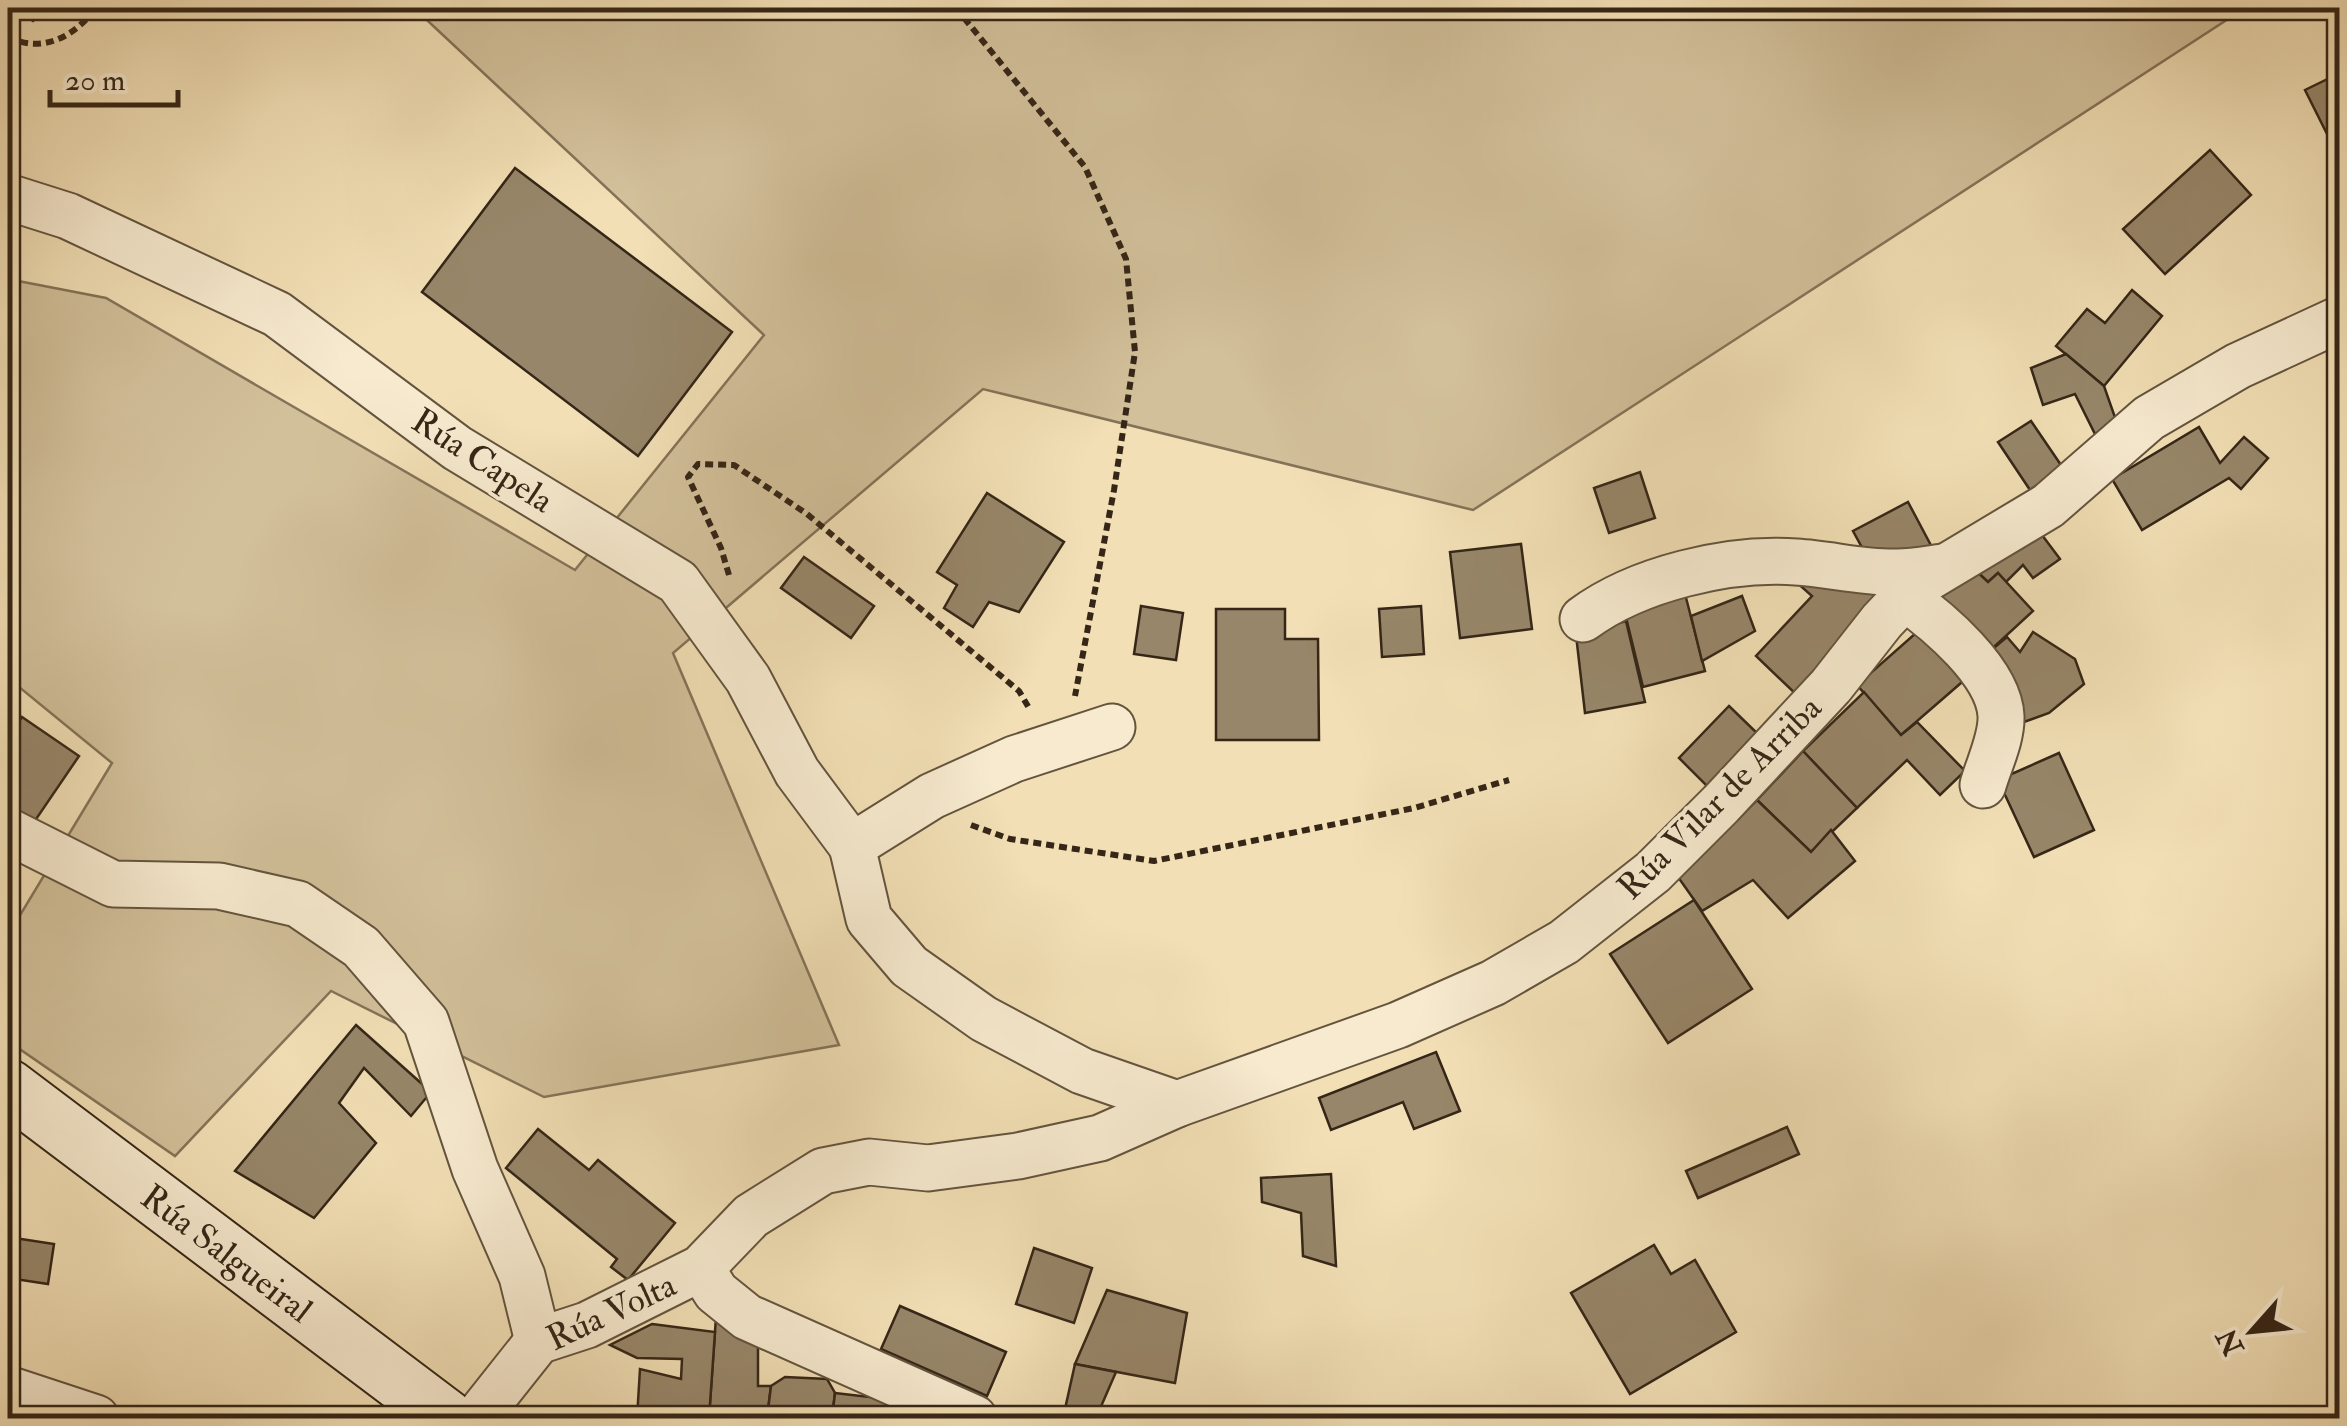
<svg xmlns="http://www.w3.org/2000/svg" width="2347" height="1426" viewBox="0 0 2347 1426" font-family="'IM FELL Double Pica',serif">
  <rect width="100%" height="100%" fill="#f2dfb5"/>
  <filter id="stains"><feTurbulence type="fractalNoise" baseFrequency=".002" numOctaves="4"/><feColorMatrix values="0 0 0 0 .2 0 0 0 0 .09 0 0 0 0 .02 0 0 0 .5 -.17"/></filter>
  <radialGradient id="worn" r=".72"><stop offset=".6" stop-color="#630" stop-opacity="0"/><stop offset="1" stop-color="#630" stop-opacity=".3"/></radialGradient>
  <polygon fill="#d2c09a" stroke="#847358" stroke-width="2.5" points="414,8 2245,8 1473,510 983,389 673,653 839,1045 544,1097 331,991 175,1156 8,1041 8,935 112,763 8,678 8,279 106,298 575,570 764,335"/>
  <g fill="#978669" stroke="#352617" stroke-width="2.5">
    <polygon points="14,8 49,8 33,21"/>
    <polygon points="2340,73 2340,136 2330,140 2305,90"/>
    <polygon points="2210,150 2251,195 2165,274 2123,229"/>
    <polygon points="515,168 732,332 638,456 422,292"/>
    <polygon points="2132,290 2162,316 2104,386 2056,346 2087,309 2105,323"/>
    <polygon points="2066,354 2104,386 2117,423 2095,434 2075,394 2043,405 2031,368"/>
    <polygon points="2031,421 2063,468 2030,490 1998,442"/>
    <polygon points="2199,427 2220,463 2244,437 2268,458 2241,489 2229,478 2142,530 2112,479"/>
    <polygon points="1640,472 1655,518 1609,533 1594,488"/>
    <polygon points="987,493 1064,542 1019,612 989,602 973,627 944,608 957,585 937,572"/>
    <polygon points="1908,502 1934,551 1871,564 1853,531"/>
    <polygon points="2036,527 2060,559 2033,578 2023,565 2006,582 1998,573 1988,582 1973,568"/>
    <polygon points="1521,544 1532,629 1460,638 1450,552"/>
    <polygon points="804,557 874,606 851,638 781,588"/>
    <polygon points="1973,568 1988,582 1998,573 2033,611 1983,657 1924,597"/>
    <polygon points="1785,572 1894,590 1802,700 1756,656 1812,596"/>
    <polygon points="1684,590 1705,671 1643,687 1623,605"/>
    <polygon points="1742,596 1755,631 1702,661 1691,616"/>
    <polygon points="1141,606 1183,613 1176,660 1134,654"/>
    <polygon points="1421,606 1424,654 1382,657 1379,609"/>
    <polygon points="1216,609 1285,609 1285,639 1318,639 1319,740 1216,740"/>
    <polygon points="1626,621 1645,702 1585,713 1576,635"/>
    <polygon points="1925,625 1969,676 1901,735 1857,685"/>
    <polygon points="2033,632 2075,659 2084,684 2049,713 2024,722 1983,657 2007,637 2020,652"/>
    <polygon points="1864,692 1901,735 1917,722 1965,771 1940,795 1907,760 1857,808 1803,751"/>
    <polygon points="1729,706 1760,736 1709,788 1679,758"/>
    <polygon points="22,717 79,756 30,828 8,813 8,738"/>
    <polygon points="1803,751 1857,808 1811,852 1757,800"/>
    <polygon points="2059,753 2094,830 2034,857 1998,780"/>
    <polygon points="1757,800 1811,852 1831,830 1855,861 1788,918 1753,880 1702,911 1678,877"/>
    <polygon points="1694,900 1752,989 1668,1043 1610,954"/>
    <polygon points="356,1025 431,1092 411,1116 364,1068 339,1103 376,1143 314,1218 235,1171"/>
    <polygon points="1436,1052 1460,1111 1414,1129 1403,1102 1331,1130 1319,1098"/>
    <polygon points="1787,1127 1799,1154 1698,1198 1686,1171"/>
    <polygon points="538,1129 589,1170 598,1160 675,1223 628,1280 611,1267 617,1259 506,1168"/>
    <polygon points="1331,1174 1336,1266 1303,1256 1301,1213 1262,1202 1261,1178"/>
    <polygon points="8,1237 54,1244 48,1284 8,1278"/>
    <polygon points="1654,1245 1671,1274 1695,1260 1736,1332 1630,1394 1571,1293"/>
    <polygon points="1034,1248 1092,1268 1074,1323 1016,1304"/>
    <polygon points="1107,1290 1187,1313 1175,1383 1075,1364"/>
    <polygon points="900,1306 1006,1352 987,1396 881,1349"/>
    <polygon points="716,1317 758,1341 758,1386 771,1386 767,1418 709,1418"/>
    <polygon points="652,1324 715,1332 709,1418 637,1418 640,1369 681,1379 682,1359 637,1358 610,1345"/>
    <polygon points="1075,1364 1116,1372 1096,1418 1063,1418"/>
    <polygon points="785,1377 827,1379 835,1393 832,1418 767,1418 771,1386"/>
    <polygon points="835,1393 887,1399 885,1418 832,1418"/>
    <polygon points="887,1399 952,1418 885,1418"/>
  </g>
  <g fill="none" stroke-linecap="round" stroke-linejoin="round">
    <g stroke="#64543e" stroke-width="49">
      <g id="street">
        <polyline points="8,197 68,216 277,314 457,448 678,582 748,679 797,772 852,846"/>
        <path d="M1904,597C1938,621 1999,672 2001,716C2002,738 1989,764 1983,785"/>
        <path d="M1583,619C1637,579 1728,557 1796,562C1830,564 1864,573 1897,572C1912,572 1928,569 1943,567"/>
        <polyline points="1112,727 1014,759 932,796 852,846 869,919 909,966 984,1019 1082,1071 1177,1104"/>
        <polyline points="8,831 113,884 219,886 298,904 361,947 426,1022 475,1169 522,1276 538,1341"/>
        <polyline points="701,1268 716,1292 747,1317 974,1418"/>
        <polyline points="8,1389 96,1418"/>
        <polyline points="477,1418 538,1341 587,1325 701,1268 751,1216 823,1171 869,1162 928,1168 1018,1156 1100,1138 1177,1104 1398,1025 1493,983 1564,942 1653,872 1721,804 1831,686 1882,621 1916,585 2048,506 2149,418 2238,366 2340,319"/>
      </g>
    </g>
    <g stroke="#352617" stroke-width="59">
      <polyline id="secondary" points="8,1087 447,1418"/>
    </g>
    <g stroke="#352617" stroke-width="6" stroke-dasharray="8 5" stroke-linecap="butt">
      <polyline points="956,8 1085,167 1126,259 1135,352 1114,490 1075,696"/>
      <path d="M8,37C42,54 74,37 96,8"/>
      <polyline points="729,575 721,548 688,477 698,464 734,465 807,514 1019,691 1029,708"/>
      <polyline points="971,825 1010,839 1154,861 1414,808 1509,780"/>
    </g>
    <use href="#street" stroke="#f7eacf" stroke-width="45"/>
    <use href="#secondary" stroke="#f7eacf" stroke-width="55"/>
  </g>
  <g text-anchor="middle" stroke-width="8" stroke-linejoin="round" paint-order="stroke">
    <g font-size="35" fill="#352617" stroke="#f7eacf">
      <text transform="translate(483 460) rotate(33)" y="12">Rúa Capela</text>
      <text transform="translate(1719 797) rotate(-45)" y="12">Rúa Vilar de Arriba</text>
      <text transform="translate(227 1253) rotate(37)" y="12">Rúa Salgueiral</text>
      <text transform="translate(611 1311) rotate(-25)" y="12">Rúa Volta</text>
    </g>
  </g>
  <rect width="2347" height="1426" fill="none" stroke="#f2dfb5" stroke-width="40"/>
  <rect x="10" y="10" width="2327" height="1406" fill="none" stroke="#352617" stroke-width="5"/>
  <rect x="20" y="20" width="2307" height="1386" fill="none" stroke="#352617" stroke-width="2.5"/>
  <g transform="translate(2252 1331) rotate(243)" stroke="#f7eacf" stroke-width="8" paint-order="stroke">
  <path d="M0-8L18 38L0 25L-18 38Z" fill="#352617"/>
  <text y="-15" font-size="28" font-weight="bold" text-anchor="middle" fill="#352617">N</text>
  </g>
  <path d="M50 90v15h128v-15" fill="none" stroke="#352617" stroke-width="5"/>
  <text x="65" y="90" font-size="30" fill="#352617" stroke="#f7eacf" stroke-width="8" paint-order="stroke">20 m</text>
  <rect width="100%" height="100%" filter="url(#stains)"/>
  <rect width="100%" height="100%" fill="url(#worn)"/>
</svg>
